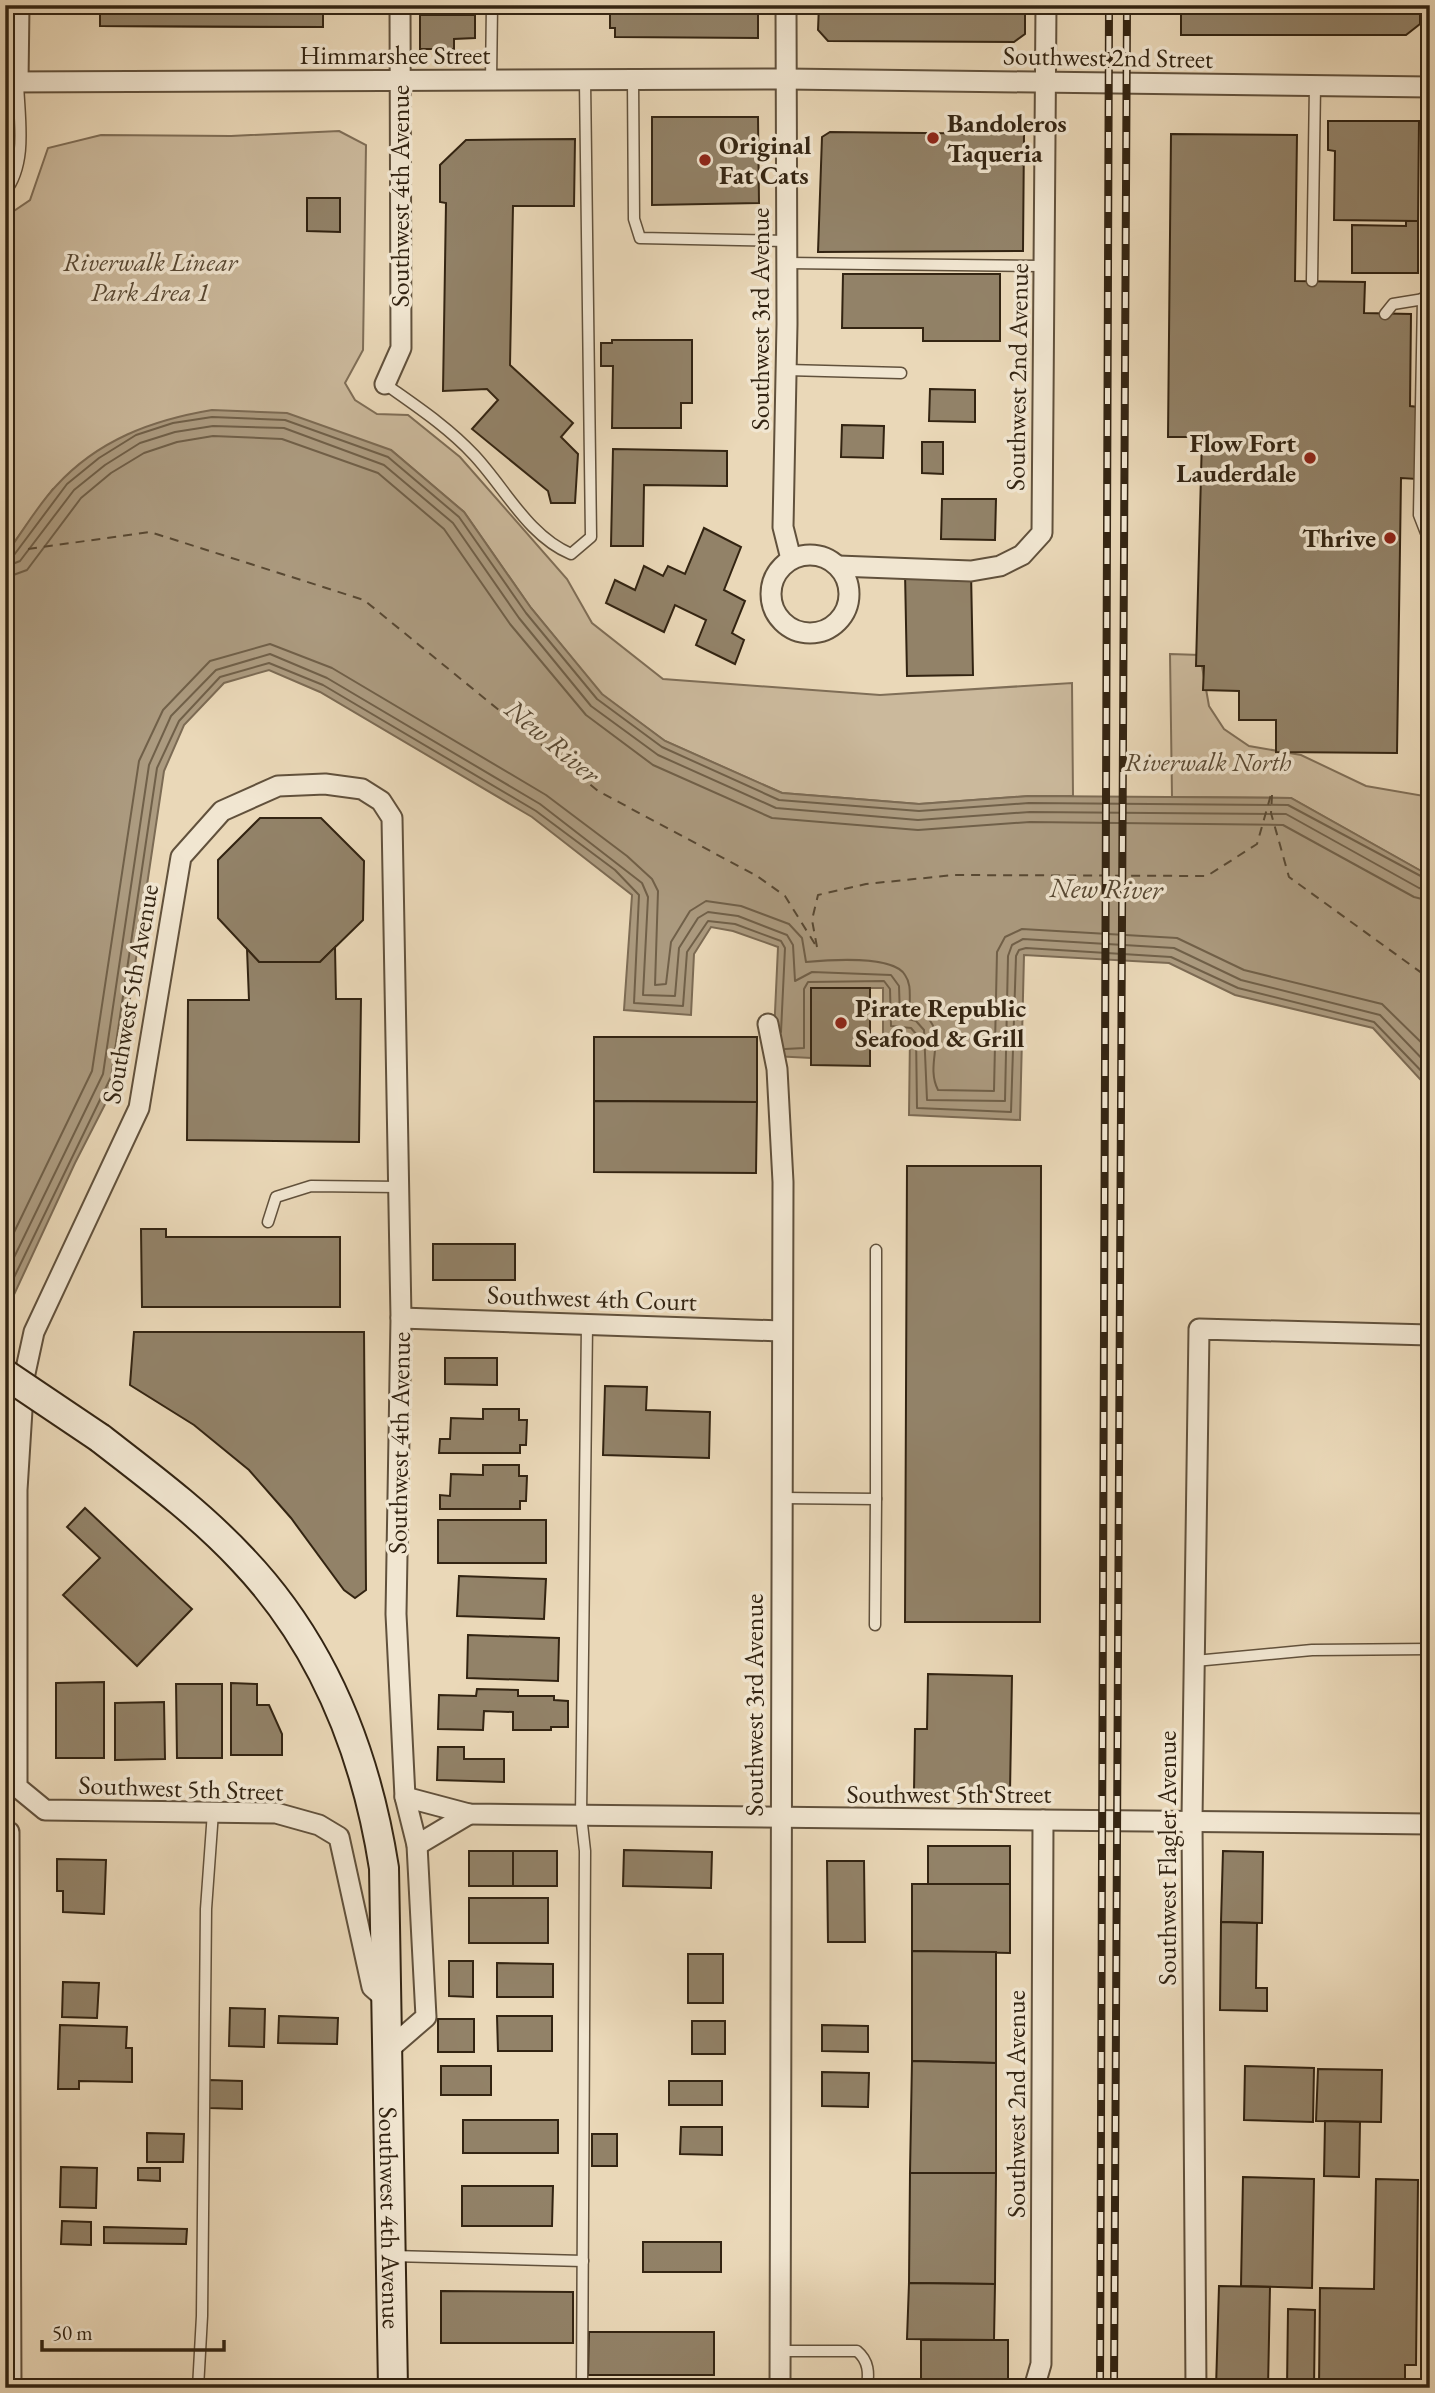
<svg xmlns="http://www.w3.org/2000/svg" width="1435" height="2393" viewBox="0 0 1435 2393" font-family="'EB Garamond',serif">
  <rect width="100%" height="100%" fill="#ead8b8"/>
  <filter id="stains"><feTurbulence type="fractalNoise" baseFrequency=".00286" numOctaves="4"/><feColorMatrix values="0 0 0 0 .2 0 0 0 0 .09 0 0 0 0 .02 0 0 0 .5 -.17"/></filter>
  <radialGradient id="worn" r=".72"><stop offset=".6" stop-color="#630" stop-opacity="0"/><stop offset="1" stop-color="#630" stop-opacity=".3"/></radialGradient>
  <g fill="#cbb99c" stroke="#7f6e57" stroke-width="2">
    <polygon points="339,131 366,145 363,350 345,383 355,400 377,414 408,415 460,457 567,579 592,623 663,679 880,695 1072,683 1073,796 1029,796 919,804 782,793 665,741 601,694 531,608 464,512 391,450 53,489 5,555 5,217 30,200 48,148 101,135 231,136"/>
    <polygon points="1170,654 1200,655 1209,706 1224,729 1249,746 1301,755 1366,786 1430,797 1430,876 1291,798 1172,797"/>
  </g>
  <path fill="#ac9b80" stroke="#7c6b54" stroke-width="2" d="M212,410L287,413L391,450L464,512L531,608L602,694L665,741L782,793L919,804L1029,796L1291,798L1430,876V1090L1373,1028L1235,995L1169,963L1024,955L1020,1120L909,1115L910,1035H883V988H811V1058L773,1056L778,947L733,931L711,927L694,954L691,1015L624,1010L632,895L532,817L320,692L269,670L224,683L184,725L164,771L118,1079L75,1163L12,1299L5,1308V555C22,533 37,506 56,486C98,440 152,420 212,410Z"/>
  <g fill="none" stroke-linecap="round" stroke-linejoin="round">
    <g stroke="#706049" stroke-width="2">
      <polyline points="5,558 14,555 67,484 99,458 136,435 173,423 212,417 285,420 388,457 459,517 526,613 597,699 662,747 779,800 919,811 1029,803 1288,805 1430,881"/>
      <polyline points="5,567 20,561 74,490 105,465 140,443 175,432 213,426 284,428 384,465 453,523 519,618 591,706 658,755 776,808 918,820 1030,812 1286,814 1419,888 1430,890"/>
      <polyline points="5,578 27,570 81,498 111,473 144,453 177,442 213,436 282,439 378,473 444,529 510,624 586,715 653,765 772,818 918,830 1030,822 1283,825 1414,897 1430,901"/>
      <polyline points="785,1049 804,1048 804,989 808,982 884,981 890,989 891,1026 911,1028 916,1034 917,1108 1011,1112 1016,956 1019,950 1026,948 1171,957 1238,988 1374,1022 1430,1080"/>
      <path d="M5,1251L92,1071L139,761L163,710L210,661L270,644L332,668L546,795L627,856L652,879L658,891L655,985L666,984L671,942L690,911L706,901L741,906L789,924L802,938L806,962C828,960 893,955 905,975C912,985 909,996 910,1007C957,1026 922,1059 938,1090L994,1091L997,952L1005,937L1022,929L1177,938L1244,970L1382,1004L1430,1051"/>
      <polyline points="5,1276 103,1074 149,765 171,716 216,670 270,654 327,678 540,804 642,883 648,897 643,995 675,996 679,948 698,918 708,912 738,916 787,935 793,945 795,981 812,972 891,975 899,986 900,1017 916,1021 924,1030 927,1100 1005,1101 1008,956 1012,945 1023,939 1174,948 1241,980 1380,1015 1430,1067"/>
      <polyline points="5,1296 111,1077 157,768 179,721 220,677 269,663 323,685 536,811 615,870 639,895 634,1003 683,1006 687,952 708,921 735,924 781,941 785,948 781,1032"/>
    </g>
    <g stroke="#574833" stroke-width="2" stroke-dasharray="9 7" stroke-linecap="butt">
      <polyline points="28,549 150,532 364,600 598,791 757,876 785,896 818,949"/>
      <polyline points="1272,795 1271,813 1289,877 1430,979"/>
      <polyline points="817,947 812,920 818,895 866,884 954,875 1207,876 1257,844 1272,791"/>
    </g>
  </g>
  <g fill="#928268" stroke="#332412" stroke-width="2">
    <polygon points="100,5 323,5 323,27 100,26"/>
    <polygon points="100,5 323,5 323,27 100,26"/>
    <polygon points="610,5 758,5 758,38 615,37 615,28 610,28"/>
    <polygon points="819,5 1025,5 1025,34 1014,42 828,41 818,30"/>
    <polygon points="1181,5 1420,5 1420,24 1406,35 1181,35"/>
    <polygon points="420,15 475,15 475,38 454,39 454,49 420,49"/>
    <polygon points="652,117 758,117 759,203 652,205"/>
    <polygon points="1328,121 1419,121 1418,221 1334,220 1335,151 1328,150"/>
    <polygon points="830,132 1024,134 1023,251 818,252 822,137"/>
    <polygon points="1171,134 1297,135 1295,281 1365,282 1364,313 1411,314 1410,406 1418,407 1417,479 1401,478 1397,753 1276,752 1276,720 1239,720 1239,691 1203,690 1204,666 1196,666 1202,437 1168,437"/>
    <polygon points="575,139 574,206 513,206 510,365 573,423 561,437 578,454 575,503 551,503 548,491 472,429 498,400 487,389 443,391 446,203 440,202 440,165 466,140"/>
    <polygon points="307,198 340,198 340,232 307,231"/>
    <polygon points="1406,221 1418,221 1418,273 1352,273 1352,225 1406,226"/>
    <polygon points="843,274 1000,274 1000,341 923,341 923,328 842,328"/>
    <polygon points="612,340 692,340 692,403 681,403 681,428 612,428 613,366 601,366 601,343 612,343"/>
    <polygon points="930,389 975,390 975,422 929,421"/>
    <polygon points="842,425 884,426 883,458 841,457"/>
    <polygon points="922,442 943,442 943,474 922,473"/>
    <polygon points="613,449 727,451 727,486 644,485 643,546 611,546"/>
    <polygon points="942,499 996,499 995,540 941,539"/>
    <polygon points="704,528 741,547 724,590 745,601 732,633 744,640 735,664 696,645 706,620 675,605 664,632 606,603 615,580 635,590 644,566 663,576 668,566 685,574"/>
    <polygon points="971,571 973,675 907,676 905,572"/>
    <polygon points="260,818 321,818 364,861 363,920 320,962 259,962 218,918 218,860"/>
    <polygon points="335,947 336,999 361,999 359,1142 187,1140 188,1000 249,1000 247,949 259,962 320,962"/>
    <polygon points="811,988 870,988 870,1066 811,1065"/>
    <polygon points="594,1037 757,1037 757,1102 594,1101"/>
    <polygon points="594,1101 757,1102 756,1173 594,1172"/>
    <polygon points="907,1166 1041,1166 1040,1622 905,1622"/>
    <polygon points="141,1229 166,1229 166,1237 340,1237 340,1307 142,1307"/>
    <rect x="433" y="1244" width="82" height="36"/>
    <polygon points="134,1332 364,1332 366,1590 355,1598 344,1590 291,1518 249,1470 194,1425 130,1385"/>
    <polygon points="445,1358 497,1358 497,1385 445,1384"/>
    <polygon points="605,1386 647,1387 646,1410 710,1412 709,1458 603,1455"/>
    <polygon points="483,1409 519,1409 519,1420 527,1420 526,1445 520,1445 520,1453 439,1453 440,1439 450,1439 451,1418 483,1419"/>
    <polygon points="483,1465 519,1465 519,1476 527,1476 526,1501 520,1501 520,1509 440,1509 440,1495 450,1496 451,1474 483,1475"/>
    <polygon points="85,1508 192,1609 137,1666 63,1595 100,1558 67,1527"/>
    <rect x="438" y="1520" width="108" height="43"/>
    <polygon points="459,1576 546,1579 544,1619 457,1616"/>
    <polygon points="468,1635 559,1638 558,1681 467,1678"/>
    <polygon points="928,1674 1012,1676 1010,1792 914,1791 915,1729 927,1729"/>
    <polygon points="104,1682 104,1758 56,1758 56,1683"/>
    <polygon points="231,1683 257,1684 257,1705 269,1705 282,1734 282,1755 231,1755"/>
    <polygon points="176,1684 222,1684 222,1758 177,1758"/>
    <polygon points="477,1689 518,1690 518,1696 554,1696 554,1700 568,1701 568,1727 551,1727 551,1730 513,1730 513,1712 484,1711 483,1730 438,1729 439,1695 476,1696"/>
    <polygon points="164,1702 165,1759 115,1760 115,1703"/>
    <polygon points="438,1747 464,1747 464,1759 504,1759 504,1782 437,1780"/>
    <rect x="928" y="1846" width="82" height="38"/>
    <polygon points="624,1850 712,1852 711,1888 623,1886"/>
    <rect x="469" y="1851" width="44" height="35"/>
    <rect x="513" y="1851" width="44" height="35"/>
    <polygon points="1223,1851 1263,1852 1262,1923 1221,1922"/>
    <polygon points="57,1859 106,1860 104,1914 63,1912 63,1891 57,1891"/>
    <polygon points="827,1861 864,1861 865,1942 828,1942"/>
    <polygon points="912,1884 1010,1884 1010,1953 912,1951"/>
    <rect x="469" y="1898" width="79" height="45"/>
    <polygon points="1221,1922 1257,1923 1256,1988 1267,1988 1267,2011 1220,2010"/>
    <polygon points="912,1951 996,1952 996,2063 912,2061"/>
    <rect x="688" y="1954" width="35" height="49"/>
    <polygon points="449,1961 473,1961 473,1997 449,1996"/>
    <polygon points="497,1963 553,1964 553,1997 497,1997"/>
    <polygon points="63,1982 99,1983 97,2018 62,2017"/>
    <polygon points="230,2008 265,2009 264,2047 229,2046"/>
    <polygon points="279,2016 338,2018 337,2044 278,2043"/>
    <polygon points="497,2016 552,2016 552,2051 498,2051"/>
    <rect x="438" y="2019" width="36" height="33"/>
    <rect x="692" y="2021" width="33" height="33"/>
    <polygon points="60,2025 127,2027 126,2048 132,2048 132,2082 79,2081 79,2089 58,2089"/>
    <polygon points="822,2025 868,2026 868,2052 822,2051"/>
    <polygon points="912,2061 996,2063 996,2173 910,2173"/>
    <rect x="441" y="2066" width="50" height="29"/>
    <polygon points="1245,2066 1314,2068 1313,2122 1244,2120"/>
    <polygon points="1318,2069 1382,2070 1381,2122 1316,2121"/>
    <polygon points="822,2072 869,2073 868,2107 822,2106"/>
    <polygon points="209,2080 242,2081 242,2109 209,2108"/>
    <rect x="669" y="2081" width="53" height="24"/>
    <rect x="463" y="2120" width="95" height="33"/>
    <polygon points="1325,2121 1360,2122 1359,2177 1324,2176"/>
    <polygon points="681,2127 722,2127 722,2155 680,2154"/>
    <polygon points="147,2133 184,2134 183,2162 147,2162"/>
    <rect x="592" y="2134" width="25" height="32"/>
    <polygon points="61,2167 97,2168 96,2208 60,2207"/>
    <polygon points="138,2168 160,2168 160,2181 138,2180"/>
    <polygon points="910,2173 996,2173 995,2284 909,2283"/>
    <polygon points="1243,2177 1314,2179 1312,2288 1241,2286"/>
    <polygon points="1376,2179 1418,2180 1416,2365 1405,2365 1405,2388 1319,2388 1320,2288 1374,2289"/>
    <polygon points="462,2186 553,2186 552,2226 462,2226"/>
    <polygon points="62,2221 91,2222 91,2245 61,2244"/>
    <polygon points="104,2227 187,2229 186,2244 104,2243"/>
    <rect x="643" y="2242" width="78" height="30"/>
    <polygon points="909,2283 995,2284 994,2340 907,2339"/>
    <polygon points="1219,2286 1270,2287 1268,2388 1216,2388"/>
    <polygon points="441,2291 573,2292 573,2343 441,2343"/>
    <polygon points="1288,2309 1315,2310 1314,2388 1287,2388"/>
    <polygon points="589,2332 714,2332 714,2375 588,2375"/>
    <rect x="921" y="2340" width="87" height="45"/>
  </g>
  <g fill="none" stroke-linecap="round" stroke-linejoin="round">
    <g stroke="#61513c" stroke-width="13">
      <g id="service">
        <polyline points="633,80 634,219 640,238 787,241"/>
        <polyline points="491,81 492,5"/>
        <path d="M5,192C28,163 19,118 18,82"/>
        <polyline points="787,263 1044,266"/>
        <polyline points="1312,281 1315,86"/>
        <polyline points="1423,298 1419,515 1426,533 1430,534"/>
        <polyline points="1385,314 1393,304 1430,298"/>
        <polyline points="787,370 901,373"/>
        <path d="M385,384C416,406 448,427 474,455C505,488 528,536 571,554L591,537L585,81"/>
        <polyline points="268,1222 276,1197 311,1186 399,1187"/>
        <polyline points="782,1498 876,1499 876,1250"/>
        <polyline points="875,1625 876,1499"/>
        <polyline points="1195,1661 1312,1650 1430,1649"/>
        <polyline points="392,2256 583,2261"/>
        <path d="M780,2351H857C869,2361 869,2373 867,2388"/>
        <polyline points="198,2388 202,2316 206,1909 213,1812"/>
        <polyline points="582,2388 585,1851 581,1815 587,1325"/>
      </g>
    </g>
    <g stroke="#61513c" stroke-width="23">
      <g id="minor">
        <polyline points="786,5 787,324 783,527 791,559"/>
        <polyline points="5,82 786,79 1430,87"/>
        <polyline points="18,82 19,5"/>
        <polyline points="385,384 401,348 400,5"/>
        <circle cx="810" cy="594" r="39"/>
        <polyline points="838,566 971,571 1000,566 1022,555 1042,533 1046,5"/>
        <polyline points="768,1024 777,1069 783,1182 780,2388"/>
        <polyline points="401,1318 781,1331"/>
        <polyline points="405,1797 469,1814 1430,1824"/>
        <polyline points="5,1832 9,1832 11,2388"/>
        <polyline points="417,1845 469,1814"/>
        <polyline points="388,2001 372,1987 339,1837 319,1825 276,1813 45,1810 17,1787 17,1490 24,1378 34,1332 139,1108 181,857 222,811 278,786 325,784 362,789 381,801 392,818 401,1318 396,1614 405,1797 417,1845 426,2017 389,2049"/>
        <polyline points="1034,2388 1041,2364 1043,1820"/>
        <polyline points="1196,2388 1192,1820 1199,1329 1430,1335"/>
      </g>
    </g>
    <g stroke="#332412" stroke-width="32">
      <g id="secondary">
        <path id="s1" d="M100,1438C149,1476 199,1513 242,1559C323,1644 366,1753 384,1868L393,2388"/>
      </g>
    </g>
    <use href="#service" stroke="#f1e6d1" stroke-width="10"/>
    <use href="#minor" stroke="#f1e6d1" stroke-width="19"/>
    <use href="#secondary" stroke="#f1e6d1" stroke-width="28"/>
    <g stroke="#332412" stroke-width="8">
      <g id="rail">
        <polyline points="1100,2388 1109,5"/>
        <polyline points="1114,2388 1127,5"/>
      </g>
    </g>
    <use href="#rail" stroke="#f1e6d1" stroke-width="5" stroke-dasharray="16" stroke-linecap="butt"/>
    <g stroke="#332412" stroke-width="32" stroke-linecap="butt">
      <polyline id="secondary-bridge" points="5,1374 100,1438"/>
    </g>
    <use href="#secondary-bridge" stroke="#f1e6d1" stroke-width="28"/>
  </g>
  <g fill="#8f2418" stroke="#f1e6d1" stroke-width="2.5">
    <circle cx="933" cy="138" r="7"/>
    <circle cx="705" cy="160" r="7"/>
    <circle cx="1310" cy="458" r="7"/>
    <circle cx="1390" cy="538" r="7"/>
    <circle cx="841" cy="1023" r="7"/>
  </g>
  <g text-anchor="middle" stroke-width="7" stroke-linejoin="round" paint-order="stroke">
    <g font-size="26" fill="#332412" stroke="#f1e6d1">
      <text x="395" y="64">Himmarshee Street</text>
      <text transform="translate(1108 57) rotate(1)" y="9">Southwest 2nd Street</text>
      <text transform="translate(400 196) rotate(-90)" y="9">Southwest 4th Avenue</text>
      <text transform="translate(760 319) rotate(-90)" y="9">Southwest 3rd Avenue</text>
      <text transform="translate(1017 377) rotate(-89)" y="9">Southwest 2nd Avenue</text>
      <text transform="translate(130 994) rotate(-80)" y="9">Southwest 5th Avenue</text>
      <text transform="translate(592 1298) rotate(2)" y="9">Southwest 4th Court</text>
      <text transform="translate(399 1443) rotate(-89)" y="9">Southwest 4th Avenue</text>
      <text transform="translate(754 1705) rotate(-90)" y="9">Southwest 3rd Avenue</text>
      <text transform="translate(181 1788) rotate(2)" y="9">Southwest 5th Street</text>
      <text x="949" y="1803">Southwest 5th Street</text>
      <text transform="translate(1167 1858) rotate(-90)" y="9">Southwest Flagler Avenue</text>
      <text transform="translate(1016 2104) rotate(-90)" y="9">Southwest 2nd Avenue</text>
      <text dy="9" stroke="none"><textPath href="#s1" startOffset="882">Southwest 4th Avenue</textPath></text>
    </g>
    <g font-size="26" font-weight="bold" fill="#332412" stroke="#f1e6d1" text-anchor="start">
      <text x="947" y="132">Bandoleros<tspan x="947" dy="30">Taqueria</tspan></text>
      <text x="719" y="154">Original<tspan x="719" dy="30">Fat Cats</tspan></text>
      <text x="1296" y="452" text-anchor="end">Flow Fort<tspan x="1296" dy="30">Lauderdale</tspan></text>
      <text x="1376" y="547" text-anchor="end">Thrive</text>
      <text x="855" y="1017">Pirate Republic<tspan x="855" dy="30">Seafood &amp; Grill</tspan></text>
    </g>
    <g font-size="26" font-style="italic" fill="#594934" stroke="#f1e6d1">
      <text x="150" y="271">Riverwalk Linear<tspan x="150" dy="30">Park Area 1</tspan></text>
      <text x="1208" y="771">Riverwalk North</text>
    </g>
    <g font-size="28" font-style="italic" fill="#574833" stroke="#f1e6d1">
      <text transform="translate(553 741) rotate(40)" y="10">New River</text>
      <text transform="translate(1106 888) rotate(1)" y="10">New River</text>
    </g>
  </g>
  <rect width="1435" height="2393" fill="none" stroke="#ead8b8" stroke-width="28"/>
  <rect x="7" y="7" width="1421" height="2379" fill="none" stroke="#332412" stroke-width="3.5"/>
  <rect x="14" y="14" width="1407" height="2365" fill="none" stroke="#332412" stroke-width="2"/>
  <path d="M42 2340v10h182v-10" fill="none" stroke="#332412" stroke-width="3.5"/>
  <text x="52" y="2340" font-size="21" fill="#332412" stroke="#f1e6d1" stroke-width="5" paint-order="stroke">50 m</text>
  <rect width="100%" height="100%" filter="url(#stains)"/>
  <rect width="100%" height="100%" fill="url(#worn)"/>
</svg>
